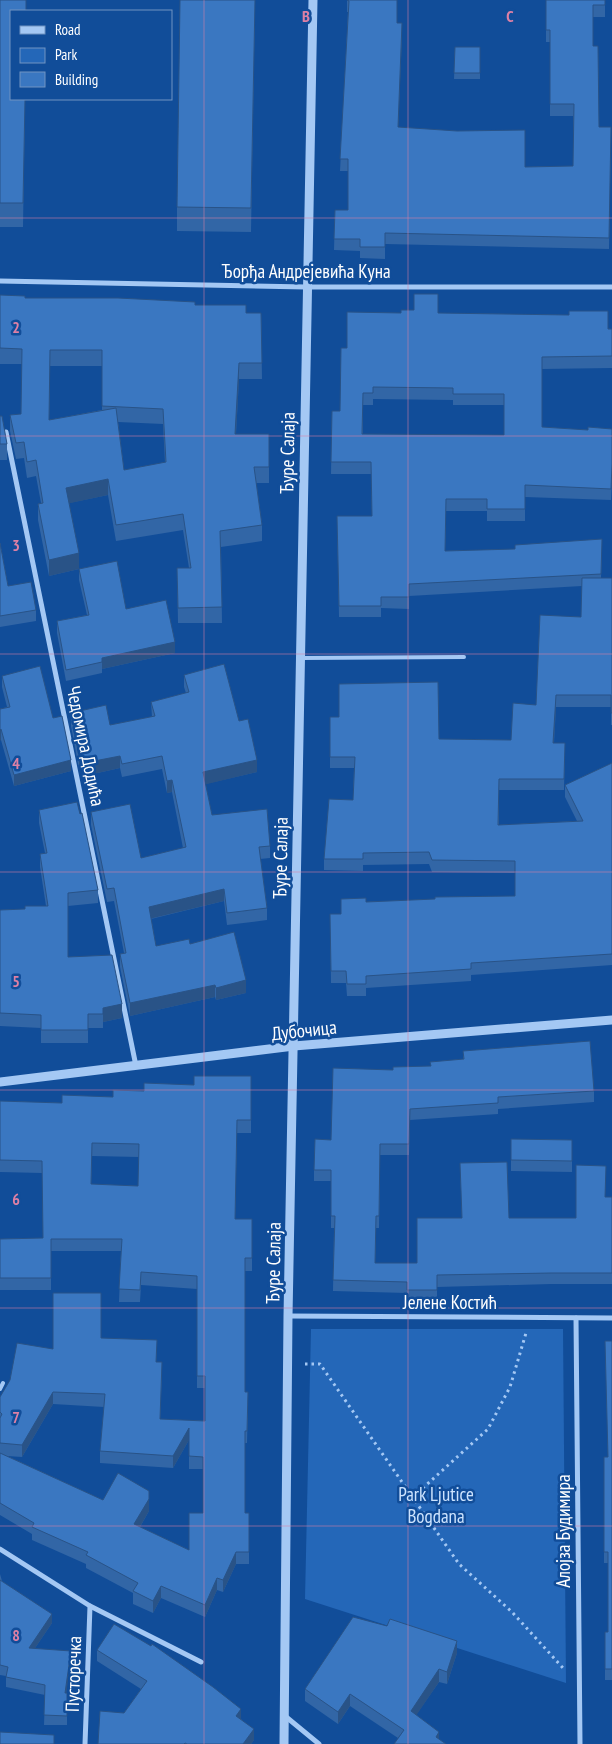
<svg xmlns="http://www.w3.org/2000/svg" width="612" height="1744" viewBox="0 0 612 1744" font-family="'PT Sans Narrow',sans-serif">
  <rect width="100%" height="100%" fill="#114d99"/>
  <polygon fill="#2467b8" points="311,1329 563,1329 566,1683 305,1599"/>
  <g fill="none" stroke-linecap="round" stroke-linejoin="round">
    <g stroke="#a4c8f4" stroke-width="3" stroke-dasharray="2.5 4" stroke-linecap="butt">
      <polyline points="305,1364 320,1364 459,1564 512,1612 563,1668"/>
      <polyline points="413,1497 488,1429 510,1387 526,1333"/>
    </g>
    <g stroke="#a4c8f4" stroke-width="4">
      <polyline points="301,658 464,657"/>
      <polyline points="0,1389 3,1383"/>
    </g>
    <g stroke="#a4c8f4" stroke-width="5">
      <polyline points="0,281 306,287 612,287"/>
      <polyline points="6,432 136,1066"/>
      <polyline points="288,1316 612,1318"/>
      <polyline points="576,1318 580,1744"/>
      <polyline points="0,1549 90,1606 85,1744"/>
      <polyline points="90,1606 201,1662"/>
      <polyline points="285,1716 319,1744"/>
    </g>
    <g stroke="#a4c8f4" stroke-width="9">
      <polyline points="0,1082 294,1046 612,1020"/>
      <polyline points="284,1744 288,1316 313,0"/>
    </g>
  </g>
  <g fill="#3266a6" fill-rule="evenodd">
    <polygon points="0,0 25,99 23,227 0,227"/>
    <polygon points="255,0 251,232 177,231 177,207"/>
    <polygon points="347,0 397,23 402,35 398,127 525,167 573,166 573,116 550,116 550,42 546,42 546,0 605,0 605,17 593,17 593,46 599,127 611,127 609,249 385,244 385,259 360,258 360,251 334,250 335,210 348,210 348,171 340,171 348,12 347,12"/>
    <polygon points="455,47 480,47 480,79 454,79"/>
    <path d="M0,295L25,298L195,305L246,313H261L262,379H239L236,434H269V483H256L262,525V541L221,547L222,623H178L177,568H189L183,530L116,541L108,495L69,503L79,569L126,609L175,653L102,669V673L66,681L57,633V621L87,615L79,580V569L49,576L38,520V504L41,503L36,476L27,478L24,458L16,459L10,431V415L21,414L22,364H0ZM50,366H102V410L49,420ZM118,422L163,424L165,463L124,470Z"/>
    <path d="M438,313L612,329V368L542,369V427L588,430L612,429V476L611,500L525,497V521H487V511H446L445,551L515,549L602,539L601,578H612V725H611V707H556L554,743H565L564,790H499V825L577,821L565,797V785L612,763V965L471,975V981L366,988V996H347L346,983H331L330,914H341L366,902L515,896V873L432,872L429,864L363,865V871L324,870V859L353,800L354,768H330V717L439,739L511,740L536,705L581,617L582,586L409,596V609L381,608V617H339L337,516H372L371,474H331L332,411H340L347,348ZM373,399L453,400V405H504V435L363,434V405H373Z"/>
    <polygon points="0,416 7,444 7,460 0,460"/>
    <polygon points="0,543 8,586 36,610 36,621 0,627"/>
    <polygon points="184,675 239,721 257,772 205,784 212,815 270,846 270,858 260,859 267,908 267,920 227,925 224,901 151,919 156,946 190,944 246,993 216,1000 215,997 130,1016 120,967 120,954 124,953 114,901 107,902 91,825 91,812 141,858 183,848 172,792 167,793 162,769 122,777 120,768 84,776 82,768 79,769 71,726 71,713 110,725 152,717 151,702 186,693 184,687"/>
    <polygon points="2,676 53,718 71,771 14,786 1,740 0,709 7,707 2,687"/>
    <polygon points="39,810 80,814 98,890 98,903 68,906 68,957 122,1018 103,1022 103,1028 88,1028 88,1043 41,1043 41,1028 0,1026 0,910 25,909 46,906 40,867 40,854 45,853 39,823"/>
    <polygon points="463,1051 594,1091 594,1102 498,1109 498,1114 410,1120 409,1155 380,1155 379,1228 376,1228 375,1263 417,1263 462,1218 460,1163 509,1218 576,1218 605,1197 612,1197 612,1284 551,1284 437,1287 437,1302 407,1302 407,1293 333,1291 334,1228 331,1228 331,1181 314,1181 314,1170 331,1140 393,1070 430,1066 463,1059"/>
    <path d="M251,1076V1133H237L235,1219H252V1271H245V1392L248,1405L247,1443H245V1513H249V1564H236L223,1592L217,1590L205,1617L161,1598L153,1613L133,1604V1593L86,1568V1564L32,1540V1534L0,1515V1397L53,1349L101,1338L156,1362L162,1374L160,1419L205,1421V1388H197V1289L141,1285L140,1302H119L121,1251H51V1290H0V1239L43,1238L42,1173L0,1172V1101L62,1103L113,1097L144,1091L194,1085ZM92,1156L139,1157L138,1186L91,1184ZM53,1404L104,1407L100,1451V1463L173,1468L189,1440V1469H203V1513L189,1550L140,1527L149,1511L103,1500L7,1456L22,1457Z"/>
    <polygon points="511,1139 572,1140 572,1172 511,1171"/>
    <polygon points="612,1341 612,1680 605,1680 605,1632 608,1632 608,1563 604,1563 604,1457 608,1457"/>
    <polygon points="0,1574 2,1581 52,1623 35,1648 71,1661 66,1693 67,1693 67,1725 44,1725 45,1695 6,1687 6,1676 0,1675"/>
    <polygon points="97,1650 241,1719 254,1740 251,1744 98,1744 124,1713 141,1689 97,1661"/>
    <polygon points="457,1653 447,1684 439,1682 416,1715 398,1738 350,1706 338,1724 305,1701 305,1689"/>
  </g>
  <g fill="#295387">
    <polygon points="402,23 402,35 398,138 398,127"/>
    <polygon points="239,363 239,379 235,450 235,434"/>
    <polygon points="108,479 108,495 66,504 66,488"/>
    <polygon points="79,553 79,569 49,576 49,560"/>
    <polygon points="175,642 175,653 102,669 102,658"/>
    <polygon points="556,695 556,707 553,755 553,743"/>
    <polygon points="1,729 1,740 0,741 0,730"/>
    <polygon points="82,755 82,768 79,769 79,756"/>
    <polygon points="120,756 120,768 84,776 84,763"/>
    <polygon points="71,760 71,771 14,786 14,775"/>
    <polygon points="257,760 257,772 203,785 203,772"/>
    <polygon points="172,780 172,792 167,793 167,781"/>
    <polygon points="224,889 224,901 149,919 149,907"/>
    <polygon points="246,980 246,993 216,1000 216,988"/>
    <polygon points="215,985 215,997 130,1016 130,1003"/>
    <polygon points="122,1004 122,1018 103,1022 103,1008"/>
    <polygon points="53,1392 53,1404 22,1457 22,1445"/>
    <polygon points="189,1428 189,1440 173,1468 173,1456"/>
    <polygon points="149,1499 149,1511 134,1537 134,1524"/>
    <polygon points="236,1552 236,1564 223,1592 223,1580"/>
    <polygon points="217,1578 217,1590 205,1617 205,1605"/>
    <polygon points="161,1586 161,1598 153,1613 153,1601"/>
    <polygon points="52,1614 52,1623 29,1657 29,1648"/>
    <polygon points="457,1641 457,1653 447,1684 447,1672"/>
    <polygon points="71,1651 71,1661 65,1703 65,1693"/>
    <polygon points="439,1669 439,1682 411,1723 411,1711"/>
    <polygon points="350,1694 350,1706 338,1724 338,1712"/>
    <polygon points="241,1709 241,1720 236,1716"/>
    <polygon points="254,1729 254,1740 251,1744 243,1744"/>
    <polygon points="439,1732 439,1744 436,1737"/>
  </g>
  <g fill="#3a77c1" stroke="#295387" fill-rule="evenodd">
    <polygon points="0,0 26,0 26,11 11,11 11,99 25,99 23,203 0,203"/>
    <polygon points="180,0 255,0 251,208 177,207"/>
    <polygon points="347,0 397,0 397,23 402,23 398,127 457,131 525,130 525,167 573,166 574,104 550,104 550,30 546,30 546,0 605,0 605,5 593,5 593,46 598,46 599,127 611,127 609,238 385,233 385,247 360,247 360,239 334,239 335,210 348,210 348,159 340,159 349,1"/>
    <polygon points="455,47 480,47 480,73 454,73"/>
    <path d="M414,294H438V313L569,315V311H608V329H612V356L542,357V427L588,430V427L612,429V464L611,489L525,485V509H487V499H446L445,551L515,549V545L602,539L601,574L409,584V597H381V606H339L337,516H372L371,462H331L332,411H340L341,348H347V312L401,313V310H414ZM373,387L453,388V394H504V435L362,434L363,393H373Z"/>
    <path d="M0,295L25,296V298H118L195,302V305H246V313H261L262,363H239L235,434H269V467H254L262,525L220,531L222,607L178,608L177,568H191L183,514L116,525L108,479L66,488L79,553L49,560L38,504L43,503L36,460L27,462L24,442L16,443L10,415L21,414L22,349L0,348ZM50,350H102V406L163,409L166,462L124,470L116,408L49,420Z"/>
    <polygon points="0,416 2,416 7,444 0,444"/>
    <polygon points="0,543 8,586 31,582 36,610 0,616"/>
    <polygon points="117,561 126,609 166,600 175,642 102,658 102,662 66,670 57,621 89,615 79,569"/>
    <polygon points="582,578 612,578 612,713 611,713 611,695 556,695 553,743 565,743 564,779 499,779 498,825 583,821 565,785 612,763 612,954 471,963 471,969 366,976 366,984 347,984 346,971 331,971 330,914 341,914 341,899 366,898 366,902 435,899 435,897 515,896 515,861 432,860 429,852 363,853 363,859 324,859 329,799 353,800 355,757 330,757 330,717 339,717 339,684 438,682 439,739 511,740 513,703 536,705 540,615 581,617"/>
    <polygon points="224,664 239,721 248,719 257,760 203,772 212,815 267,809 270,846 259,847 267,908 227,913 224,889 149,907 156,946 189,939 190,944 234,932 246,980 216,988 215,985 130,1003 120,954 126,953 114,888 107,889 91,812 130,804 141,858 186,847 172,780 167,781 162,756 122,764 120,756 84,763 82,755 79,756 71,713 106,705 110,725 155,716 151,702 189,692 184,675"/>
    <polygon points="40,666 53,718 62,716 71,760 14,775 1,729 0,730 0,709 10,707 2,676"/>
    <polygon points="77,802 80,814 82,813 98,890 68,893 68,957 112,955 122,1004 103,1008 103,1014 88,1014 88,1030 41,1030 41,1015 0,1013 0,910 25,909 25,906 48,906 40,854 47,853 39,810"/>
    <polygon points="590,1041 594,1091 498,1097 498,1103 410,1109 409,1144 380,1144 379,1216 376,1216 375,1263 417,1263 417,1218 462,1218 460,1163 507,1162 509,1218 576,1218 576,1165 606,1166 605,1197 612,1197 612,1273 551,1273 437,1275 437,1290 407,1290 407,1282 333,1280 335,1216 331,1216 331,1170 314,1170 315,1139 331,1140 333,1068 393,1070 393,1067 431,1066 430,1062 464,1059 463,1051"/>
    <path d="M194,1076H251V1120H237L235,1219H252V1258H245V1392H248L247,1431H245V1513H249V1552H236L223,1580L217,1578L205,1605L161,1586L153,1601L133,1591L138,1583L86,1555L88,1552L32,1527L34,1523L0,1503V1453L103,1500L118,1473L149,1491V1499L134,1524L189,1550V1513H203V1457L189,1456V1428L173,1456L100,1451L105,1394L53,1392L22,1445L0,1443V1418L2,1414L0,1412V1397L10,1380L17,1343L53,1349V1293H101V1338L157,1340L156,1362H162L160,1419L205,1421V1376H197V1276L141,1272L140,1290L119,1289L122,1239H51V1278H0V1239L43,1238L42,1161L0,1160V1101L62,1103V1095L113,1097V1090L144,1091V1083L194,1085ZM92,1143L139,1144L138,1186L91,1184Z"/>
    <polygon points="511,1139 572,1140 572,1161 511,1160"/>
    <polygon points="605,1341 612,1341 612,1669 605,1669 605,1632 608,1632 608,1552 604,1552 604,1457 608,1457"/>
    <polygon points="0,1580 52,1614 29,1648 71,1651 65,1693 67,1693 67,1716 44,1715 45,1685 6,1677 8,1667 0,1665"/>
    <polygon points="353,1617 387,1626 390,1619 457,1641 447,1672 439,1669 411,1711 439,1732 436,1737 446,1744 394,1744 404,1730 350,1694 338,1712 305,1689"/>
    <polygon points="114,1624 151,1646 152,1644 213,1687 241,1709 236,1716 254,1729 243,1744 187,1744 185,1743 184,1744 98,1744 100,1711 124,1713 147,1681 97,1650"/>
    <polygon points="0,1732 54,1735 54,1744 0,1744"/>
  </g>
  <path fill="none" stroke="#dd80a5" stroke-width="1" stroke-opacity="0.55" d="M204,0V1744M408,0V1744M0,218H612M0,436H612M0,654H612M0,872H612M0,1090H612M0,1308H612M0,1526H612"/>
  <g text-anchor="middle" stroke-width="5" stroke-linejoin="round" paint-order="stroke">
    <g font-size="19" fill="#fff" stroke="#114d99">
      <text x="306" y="278">Ђорђа Андрејевића Куна</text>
      <text transform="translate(287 453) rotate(-89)" y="7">Ђуре Салаја</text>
      <text transform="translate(86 746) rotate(78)" y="7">Чедомира Додића</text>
      <text transform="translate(280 858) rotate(-89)" y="7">Ђуре Салаја</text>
      <text transform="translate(304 1030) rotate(-6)" y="7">Дубочица</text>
      <text transform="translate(273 1263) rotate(-89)" y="7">Ђуре Салаја</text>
      <text x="450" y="1309">Јелене Костић</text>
      <text transform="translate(563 1531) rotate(-90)" y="7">Алојза Будимира</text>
      <text transform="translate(73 1674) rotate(-88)" y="7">Пусторечка</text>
    </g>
    <g font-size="19" fill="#cce3fe" stroke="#114d99">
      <text x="436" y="1501">Park Ljutice<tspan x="436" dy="22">Bogdana</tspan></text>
    </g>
  </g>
  <g font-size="16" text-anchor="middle" font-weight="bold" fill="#dd80a5" stroke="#114d99" stroke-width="5" stroke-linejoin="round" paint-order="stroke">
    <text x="306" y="22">B</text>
    <text x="510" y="22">C</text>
    <text x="16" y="333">2</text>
    <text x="16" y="551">3</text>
    <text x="16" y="769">4</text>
    <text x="16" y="987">5</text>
    <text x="16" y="1205">6</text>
    <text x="16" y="1423">7</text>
    <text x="16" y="1641">8</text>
  </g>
  <rect x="10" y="10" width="162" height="90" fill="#114d99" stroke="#7094c2"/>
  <rect x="20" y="26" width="25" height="8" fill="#a4c8f4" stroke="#7094c2"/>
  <text x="55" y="35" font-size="15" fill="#ffffff">Road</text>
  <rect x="20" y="48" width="25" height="15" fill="#2467b8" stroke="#7094c2"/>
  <text x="55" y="60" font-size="15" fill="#ffffff">Park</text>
  <rect x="20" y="72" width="25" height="15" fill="#3a77c1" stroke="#7094c2"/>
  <text x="55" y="85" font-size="15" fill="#ffffff">Building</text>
</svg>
